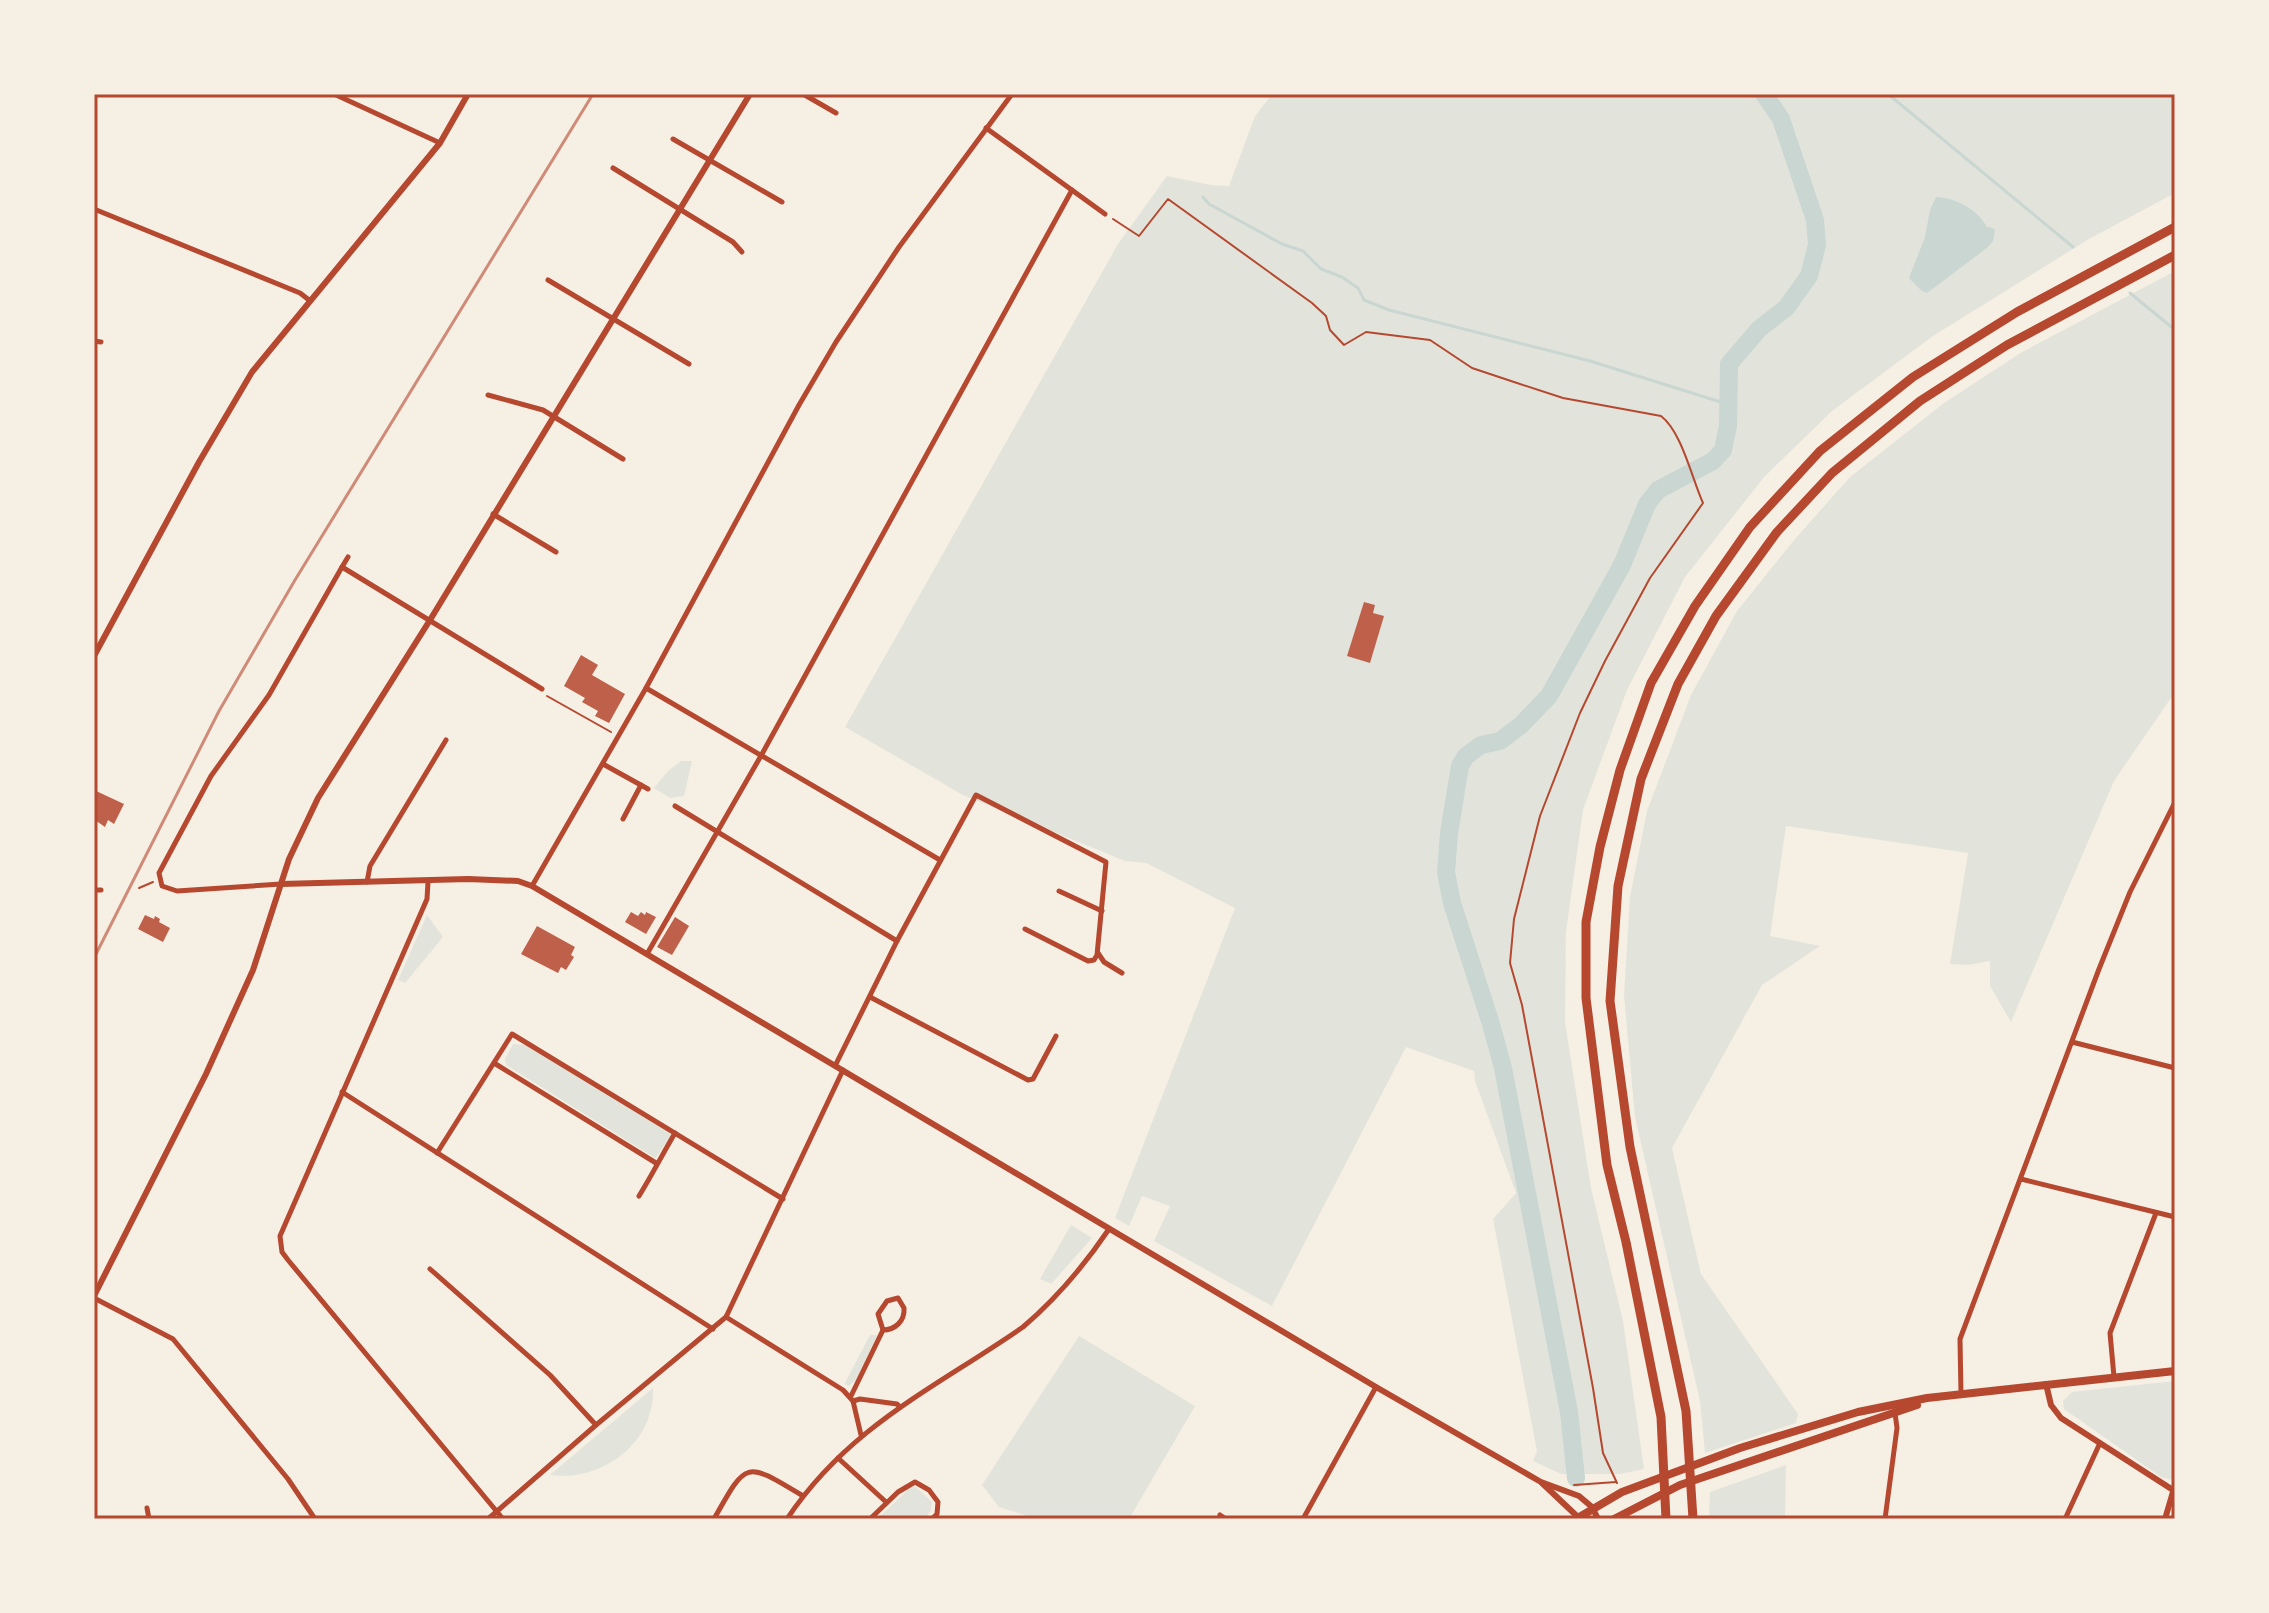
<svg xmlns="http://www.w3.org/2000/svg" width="2269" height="1613" viewBox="0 0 2269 1613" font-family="Roboto,sans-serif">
  <rect width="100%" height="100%" fill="#f6efe4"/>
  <g fill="#e2e4dc">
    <polygon points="1272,94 2175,94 2175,193 2089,239 1933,336 1832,411 1765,476 1685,577 1627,690 1583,810 1566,932 1565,1022 1591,1188 1623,1321 1644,1469 1620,1474 1561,1474 1533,1461 1537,1451 1493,1219 1516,1193 1475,1081 1474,1071 1406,1047 1272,1306 1154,1241 1170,1206 1142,1196 1129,1226 1115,1218 1235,908 1146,863 1125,861 963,795 845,727 1118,244 1167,176 1211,185 1229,186 1255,116"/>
    <polygon points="2175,271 2175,692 2114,781 2011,1022 1990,986 1990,961 1968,965 1950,964 1968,853 1786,826 1770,936 1820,946 1762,985 1672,1148 1701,1274 1798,1414 1796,1423 1705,1453 1700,1401 1635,1117 1624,995 1630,897 1647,811 1691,695 1737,611 1795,539 1850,477 1944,403 2022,352"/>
    <polygon points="681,761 692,761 684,796 670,798 654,788 668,771"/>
    <polygon points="427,915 443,937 405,983 398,980"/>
    <polygon points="513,1044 525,1045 668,1132 671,1135 657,1156 655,1158 506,1065 505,1059"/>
    <polygon points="1071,1225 1092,1238 1051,1284 1040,1279"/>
    <polygon points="870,1335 877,1335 856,1380 848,1386 845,1383"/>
    <polygon points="1079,1336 1195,1406 1129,1519 1037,1519 999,1507 982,1485"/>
    <polygon points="2175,1381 2175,1478 2172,1480 2161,1477 2064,1409 2063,1401 2072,1392"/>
    <path d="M653,1388C655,1444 601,1482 550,1475Z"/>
    <polygon points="1786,1465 1785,1519 1709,1519 1710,1492"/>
    <polygon points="916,1487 932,1502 931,1510 925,1519 877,1519 910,1488"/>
  </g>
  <path fill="#c9d6d2" d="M1936,197C1956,198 1977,209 1987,227L1993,228L1995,231L1993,241L1988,247L1927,293L1922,291L1909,278L1925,237L1930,210Z"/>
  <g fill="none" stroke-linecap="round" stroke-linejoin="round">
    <g stroke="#c9d6d2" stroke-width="3">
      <polyline points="1888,94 2073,247"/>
      <polyline points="1203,197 1209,204 1282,244 1303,251 1321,269 1342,277 1358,288 1364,300 1389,310 1590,361 1727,404"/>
      <polyline points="2130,293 2175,330"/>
    </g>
    <polyline stroke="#c9d6d2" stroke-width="18" points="1576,1478 1569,1412 1503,1068 1491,1024 1452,903 1446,872 1449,833 1460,766 1466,756 1481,745 1500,741 1521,725 1549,696 1622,565 1647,504 1658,490 1713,461 1723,450 1728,426 1729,364 1759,329 1786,308 1809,276 1817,245 1815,220 1781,119 1764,94"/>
  </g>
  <g fill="#bf614a">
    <polygon points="1364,602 1375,605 1373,613 1384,616 1370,663 1347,656"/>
    <polygon points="581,655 598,665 592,675 625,694 609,723 595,716 598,711 582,702 585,698 564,686"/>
    <polygon points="94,790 124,804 114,824 108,820 105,827 95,820"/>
    <polygon points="631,912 638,916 641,912 645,915 646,912 656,917 646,934 625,922"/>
    <polygon points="145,915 154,919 155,916 160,919 159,922 170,928 163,942 138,929"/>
    <polygon points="675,917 689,926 672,955 657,947"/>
    <polygon points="537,926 575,947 571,955 574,957 566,970 561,967 558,973 521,954"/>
  </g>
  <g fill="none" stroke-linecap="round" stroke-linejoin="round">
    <g stroke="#b5482f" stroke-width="2">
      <path d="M1113,219L1139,236L1168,199L1312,303L1326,316L1330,330L1344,345L1366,332L1430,340L1472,368L1517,383L1563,398L1661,416C1682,432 1692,479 1703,503L1650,578L1605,661L1580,713L1540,816L1514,919L1510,963L1522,1005L1593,1388L1603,1453L1617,1483"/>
      <polyline points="547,696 611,732"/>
      <polyline points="139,888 153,882"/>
      <polyline points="1574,1485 1616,1482"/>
    </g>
    <g stroke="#b5482f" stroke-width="5">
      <polyline points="334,94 440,143"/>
      <polyline points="803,94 836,113"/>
      <polyline points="986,128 1105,214"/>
      <polyline points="673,139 782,202"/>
      <polyline points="613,168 733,242 742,252"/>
      <polyline points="94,209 300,293 309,300"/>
      <polyline points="548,280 689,364"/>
      <polyline points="94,341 101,342"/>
      <polyline points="488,395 543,410 623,459"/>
      <polyline points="493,514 556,552"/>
      <polyline points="342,567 348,557"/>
      <polyline points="646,688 940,860"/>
      <polyline points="603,764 648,789"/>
      <polyline points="675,806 897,941"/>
      <polyline points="623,819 641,785"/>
      <polyline points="367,882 370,866 446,740"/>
      <polyline points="428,882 427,899 280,1236 282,1252 288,1260 503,1519"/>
      <polyline points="281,884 177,891 162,886 159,873 211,776 269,695 342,567 542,689"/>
      <polyline points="532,886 646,688 799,405 836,342 899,247 1012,94"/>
      <polyline points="94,890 101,890"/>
      <polyline points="1059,891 1102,911"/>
      <polyline points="1098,953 1104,962 1122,973"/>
      <polyline points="647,954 762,754 1072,190"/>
      <polyline points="870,997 1028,1080 1033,1079 1056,1036"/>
      <polyline points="2072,1042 2175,1068"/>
      <polyline points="494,1063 656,1163"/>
      <polyline points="835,1066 897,941 976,795 1106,862 1097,955 1094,960 1088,961 1025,929"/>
      <polyline points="342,1092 713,1329"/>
      <polyline points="437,1153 512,1034 783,1199"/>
      <polyline points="2021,1179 2175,1217"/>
      <path d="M639,1196C652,1175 662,1155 675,1133"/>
      <polyline points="430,1269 550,1375 596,1425"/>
      <polyline points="94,1298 173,1339 288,1479 315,1519"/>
      <path d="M898,1298L904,1308C905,1321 895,1330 883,1330L878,1314L887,1301Z"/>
      <polyline points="726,1317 843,1390 853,1401 860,1399 897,1404 900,1407"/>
      <polyline points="2114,1377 2110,1333 2156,1213"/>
      <polyline points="1961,1394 1960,1339 2099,969 2130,892 2175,802"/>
      <polyline points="851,1396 883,1330"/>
      <polyline points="853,1401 861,1435"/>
      <polyline points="838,1458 886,1502"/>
      <polyline points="147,1508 149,1519"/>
      <polyline points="1220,1515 1226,1519"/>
      <polyline points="488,1519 596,1425 726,1317 843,1070"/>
      <path d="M714,1519C747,1460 745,1461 803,1496"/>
      <path d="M787,1519C849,1426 935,1388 1023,1327C1057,1298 1084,1266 1109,1229"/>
      <polyline points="870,1519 898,1492 915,1482 929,1490 938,1502 937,1514 932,1519"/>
      <polyline points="1303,1519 1376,1387"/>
      <polyline points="1885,1519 1897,1428 1895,1413"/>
      <polyline points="2065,1519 2100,1443"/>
    </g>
    <g stroke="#b5482f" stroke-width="6">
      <polyline points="94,656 199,462 252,372 440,143 468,94"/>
      <polyline points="281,884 468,879 518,881 532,886 1376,1387 1541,1482 1579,1496 1592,1507 1598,1519"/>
      <polyline points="94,1296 206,1074 253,970 289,859 318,798 430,620 750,94"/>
      <polyline points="2046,1384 2051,1405 2061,1418 2173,1490"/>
      <polyline points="1542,1483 1580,1519"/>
      <polyline points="2165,1519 2175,1485"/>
    </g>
    <g stroke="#b5482f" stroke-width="8">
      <polyline points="1576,1519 1622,1492 1740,1448 1858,1412 1927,1398 2175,1371"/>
      <polyline points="1614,1519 1680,1485 1917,1405"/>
    </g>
    <g stroke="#b5482f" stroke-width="9">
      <polyline points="1666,1519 1661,1417 1626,1242 1607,1165 1586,998 1586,922 1600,847 1620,770 1651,683 1695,606 1750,527 1820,451 1913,377 2017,312 2175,227"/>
      <polyline points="1693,1519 1686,1411 1630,1147 1610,1001 1618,886 1641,779 1678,684 1716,616 1777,532 1832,473 1920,401 2007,345 2175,255"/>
    </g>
    <polyline stroke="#cf8b77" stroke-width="3" points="94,958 219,711 295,580 593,94"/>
  </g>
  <rect width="2269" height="1613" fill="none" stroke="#f6efe4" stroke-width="192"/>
  <rect x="96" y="96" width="2077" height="1421" fill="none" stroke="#b5482f" stroke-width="3"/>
</svg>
